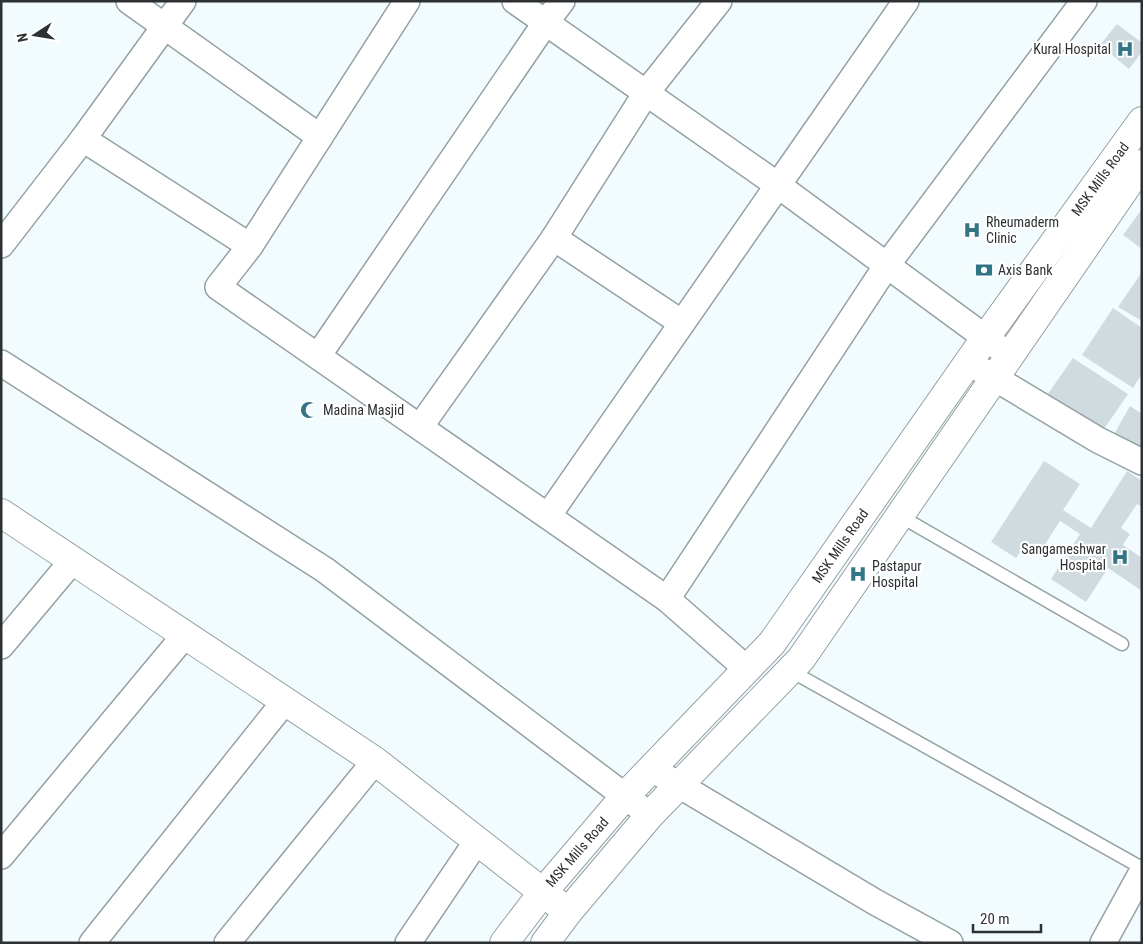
<svg xmlns="http://www.w3.org/2000/svg" width="1143" height="944" viewBox="0 0 1143 944" font-family="'Roboto Condensed',sans-serif">
  <rect width="100%" height="100%" fill="#f2fcff"/>
  <g fill="#cfdbdf">
    <polygon points="1117,24 1142,43 1142,52 1129,69 1100,45"/>
    <polygon points="1142,209 1142,249 1123,235"/>
    <polygon points="1142,272 1142,321 1118,307"/>
    <polygon points="1113,308 1142,328 1142,374 1133,388 1082,355"/>
    <polygon points="1073,358 1128,394 1100,435 1045,398"/>
    <polygon points="1130,406 1142,414 1142,454 1112,438"/>
    <polygon points="1044,461 1080,484 1063,510 1091,528 1127,471 1142,481 1142,507 1137,504 1121,528 1130,534 1123,545 1142,558 1142,591 1108,568 1086,602 1051,579 1080,534 1060,521 1037,557 1023,548 1016,558 991,542"/>
  </g>
  <g fill="none" stroke-linecap="round" stroke-linejoin="round">
    <g stroke="#94a0a3" stroke-width="15">
      <g id="lane">
        <polyline points="900,516 1122,644"/>
        <polyline points="791,671 1142,868"/>
      </g>
    </g>
    <g stroke="#94a0a3" stroke-width="28">
      <g id="street">
        <polyline points="129,1 320,137"/>
        <polyline points="515,1 779,186 1009,355"/>
        <polyline points="83,139 250,246 407,1"/>
        <polyline points="554,238 682,323"/>
        <polyline points="1,245 83,139 183,1"/>
        <polyline points="250,246 218,287 667,599 747,669"/>
        <polyline points="318,356 546,22 562,1"/>
        <polyline points="968,362 1098,440 1142,462"/>
        <polyline points="1,363 325,570 650,815"/>
        <polyline points="420,427 554,238 646,93 719,1"/>
        <polyline points="548,516 906,1"/>
        <polyline points="667,599 887,265 1084,1"/>
        <polyline points="1,646 73,560"/>
        <polyline points="652,769 875,902 950,943"/>
        <polyline points="1,856 185,635"/>
        <polyline points="92,943 285,701"/>
        <polyline points="227,943 375,761"/>
        <polyline points="408,943 477,841"/>
        <polyline points="1103,943 1142,872"/>
      </g>
    </g>
    <g stroke="#94a0a3" stroke-width="30">
      <polyline id="secondary" points="1,513 375,761 568,912"/>
    </g>
    <g stroke="#94a0a3" stroke-width="30">
      <g id="primary">
        <polyline points="504,943 543,892 625,796 772,643 986,337 1142,121"/>
        <polyline points="545,943 568,912 650,815 801,659 1142,164"/>
      </g>
    </g>
    <use href="#lane" stroke="#fff" stroke-width="12"/>
    <use href="#street" stroke="#fff" stroke-width="25"/>
    <use href="#secondary" stroke="#fff" stroke-width="28"/>
    <use href="#primary" stroke="#fff" stroke-width="28"/>
  </g>
  <defs>
    <g id="hospital-bare" transform="scale(1.35)"><path d="M-5-5h3v3.5h4V-5h3V5h-3V1.5h-4V5h-3Z" fill="#327585" stroke="#fff" stroke-width="2.5" paint-order="stroke"/></g>
    <g id="bank-bare" transform="scale(1.35)"><path d="M-6-4H6V4H-6ZM0-2.3a2.3 2.3 0 1 0 0 4.6a2.3 2.3 0 1 0 0-4.6Z" fill="#327585" stroke="#fff" stroke-width="2.5" paint-order="stroke"/></g>
    <g id="mosque-bare" transform="scale(1.35)"><path d="M3.5-4.9A6 6 0 1 0 3.5 4.9A5 5 0 1 1 3.5-4.9Z" fill="#327585" stroke="#fff" stroke-width="2.5" paint-order="stroke"/></g>
  </defs>
  <g fill-rule="evenodd">
    <use href="#hospital-bare" x="1125" y="49"/>
    <use href="#hospital-bare" x="972" y="230"/>
    <use href="#bank-bare" x="984" y="270"/>
    <use href="#mosque-bare" x="309" y="410"/>
    <use href="#hospital-bare" x="1120" y="557"/>
    <use href="#hospital-bare" x="858" y="574"/>
  </g>
  <g text-anchor="middle" stroke-width="4.5" stroke-linejoin="round" paint-order="stroke">
    <g font-size="14" fill="#2d3133" stroke="#fff" text-anchor="start">
      <text x="1111" y="54" text-anchor="end">Kural Hospital</text>
      <text x="986" y="227">Rheumaderm<tspan x="986" dy="16">Clinic</tspan></text>
      <text x="998" y="275">Axis Bank</text>
      <text x="323" y="415">Madina Masjid</text>
      <text x="1106" y="554" text-anchor="end">Sangameshwar<tspan x="1106" dy="16">Hospital</tspan></text>
      <text x="872" y="571">Pastapur<tspan x="872" dy="16">Hospital</tspan></text>
    </g>
    <g font-size="14" fill="#2d3133" stroke="#fff">
      <text transform="translate(1100 179) rotate(-54)" y="5">MSK Mills Road</text>
      <text transform="translate(840 546) rotate(-55)" y="5">MSK Mills Road</text>
      <text transform="translate(577 852) rotate(-49)" y="5">MSK Mills Road</text>
    </g>
  </g>
  <rect width="1143" height="944" fill="none" stroke="#2d3133" stroke-width="5"/>
  <g transform="translate(35 35) rotate(258)" stroke="#ffffff" stroke-width="4" paint-order="stroke">
  <path d="M0-4L9 19L0 12L-9 19Z" fill="#2d3133"/>
  <text y="-8" font-size="14" font-weight="bold" text-anchor="middle" fill="#2d3133">N</text>
  </g>
  <path d="M973 924v8h68v-8" fill="none" stroke="#2d3133" stroke-width="2.5"/>
  <text x="980" y="924" font-size="15" fill="#2d3133" stroke="#ffffff" stroke-width="4" paint-order="stroke">20 m</text>
</svg>
